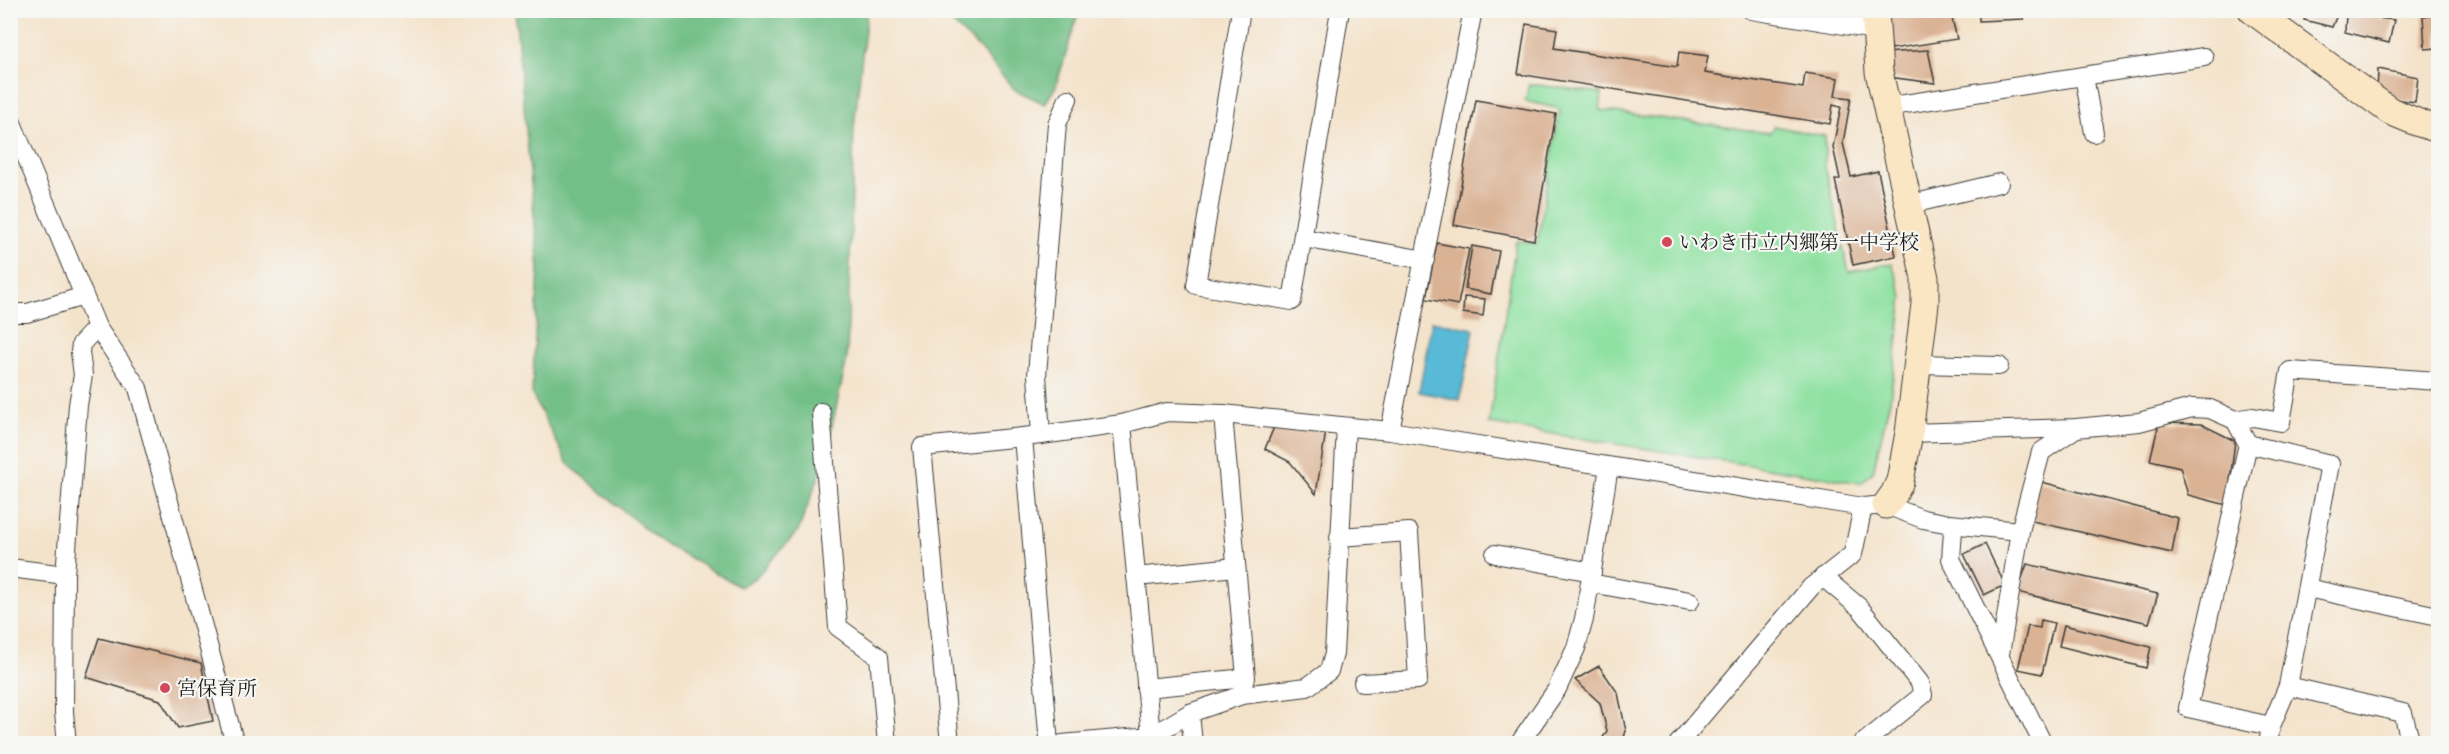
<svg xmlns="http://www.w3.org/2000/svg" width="2449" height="754" viewBox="0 0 2449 754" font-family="'IM FELL Double Pica','Noto Serif JP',serif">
  <rect width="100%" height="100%" fill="#f6f6f2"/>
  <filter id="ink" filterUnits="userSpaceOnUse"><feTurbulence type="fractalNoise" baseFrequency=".0167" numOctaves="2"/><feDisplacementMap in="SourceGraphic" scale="12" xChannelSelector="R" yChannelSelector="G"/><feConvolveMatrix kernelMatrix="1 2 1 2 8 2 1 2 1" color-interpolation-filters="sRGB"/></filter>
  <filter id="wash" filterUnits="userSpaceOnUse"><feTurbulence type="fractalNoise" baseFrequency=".008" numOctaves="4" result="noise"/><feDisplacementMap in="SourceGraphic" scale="24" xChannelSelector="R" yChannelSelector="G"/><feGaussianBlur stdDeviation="1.35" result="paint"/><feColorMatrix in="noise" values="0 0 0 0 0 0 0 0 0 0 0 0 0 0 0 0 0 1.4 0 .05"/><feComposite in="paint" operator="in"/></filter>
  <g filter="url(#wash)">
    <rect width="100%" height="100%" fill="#f4e3cb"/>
    <polygon fill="#8ee1a1" stroke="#557e5e" stroke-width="1.5" points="1529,84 1602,93 1600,110 1770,133 1774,126 1825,136 1825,167 1849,272 1892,263 1903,297 1890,400 1873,472 1861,483 1489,424 1516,241 1537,244 1560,109 1525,101"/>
    <g fill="#72bf87" stroke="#476e52" stroke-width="1.5">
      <polygon points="515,11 867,11 854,127 847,358 824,463 798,531 756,577 740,587 657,539 568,464 532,394 539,268"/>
      <polygon points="939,11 1079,11 1056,86 1045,104 1015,90 978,47"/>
    </g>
    <polygon fill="#58bad6" stroke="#3a6b79" stroke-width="1.5" points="1432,321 1474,329 1460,400 1419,392"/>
    <g id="blocks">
      <g fill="#dab294">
        <polygon points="1882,10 1950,10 1957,39 1892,49"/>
        <polygon points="1979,10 2022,10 2024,19 1979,21"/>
        <polygon points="2306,10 2339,10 2332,27 2304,20"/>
        <polygon points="2346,14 2394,20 2389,43 2345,32"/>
        <polygon points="2438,14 2438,48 2425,49 2423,16"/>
        <polygon points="1526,24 1557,29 1554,48 1677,67 1679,52 1708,56 1705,73 1803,88 1805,73 1838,78 1835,96 1851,98 1843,143 1851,177 1878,171 1896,256 1853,265 1835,180 1840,179 1833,147 1841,107 1833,105 1830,124 1518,74"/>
        <polygon points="1928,50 1935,83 1888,77 1885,53"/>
        <polygon points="2378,69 2418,77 2415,102 2377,97"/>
        <polygon points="1476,100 1556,114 1534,240 1454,225"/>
        <polygon points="1437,243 1469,249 1458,305 1426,299"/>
        <polygon points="1472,246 1499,251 1491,294 1465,289"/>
        <polygon points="1464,297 1485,299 1483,316 1463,313"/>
        <polygon points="2159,423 2201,424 2235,441 2227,505 2188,495 2180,467 2150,460"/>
        <polygon points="1274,427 1326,431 1316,494 1290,462 1265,449"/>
        <polygon points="2038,481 2178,518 2172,553 2032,521"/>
        <polygon points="1985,544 2005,585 1984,595 1964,554"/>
        <polygon points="2027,564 2158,594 2149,623 2017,592"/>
        <polygon points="2041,620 2054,623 2042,674 2018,669 2028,626 2040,628"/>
        <polygon points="2064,625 2151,647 2146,668 2059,646"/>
        <polygon points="99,638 201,663 213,721 178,728 160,700 86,677"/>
        <polygon points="1599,666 1618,693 1626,731 1622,744 1599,744 1607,731 1600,703 1575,680"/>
      </g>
    </g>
  </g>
  <g filter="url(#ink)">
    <use href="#blocks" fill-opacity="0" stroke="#3c3a36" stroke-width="1.5"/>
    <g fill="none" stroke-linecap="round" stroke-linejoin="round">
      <g stroke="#3c3a36" stroke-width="20">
        <g id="street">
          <polyline points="1241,10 1196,285 1292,301 1340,10"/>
          <polyline points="1751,10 1875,30"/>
          <polyline points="2084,76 2094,133"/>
          <polyline points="1886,107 2204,57"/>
          <polyline points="10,118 97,327 138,388 235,744"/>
          <polyline points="1908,205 1999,183"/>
          <polyline points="1303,238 1425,260"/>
          <polyline points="10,313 27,313 84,296"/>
          <polyline points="1918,364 1999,366"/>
          <polyline points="821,412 838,627 879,657 887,744"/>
          <polyline points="2235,420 2253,417 2281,422 2290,371 2438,381"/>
          <polyline points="1122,424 1151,736"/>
          <polyline points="1390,431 1473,10"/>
          <polyline points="1909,433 2076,428 2139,422 2192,408 2210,409 2235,420 2248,444 2188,708 2271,726"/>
          <polyline points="1041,435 1122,424 1167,412 1223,414 1390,431 1863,507 1886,505 1923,519 1950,524 1953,530 1951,559 2043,744"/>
          <polyline points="2248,444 2330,464 2288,686 2271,726 2268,744"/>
          <polyline points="1950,524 2020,531"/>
          <polyline points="1339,537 1409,532 1418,680 1363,683"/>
          <polyline points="1495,554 1592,572"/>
          <polyline points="10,568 65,575"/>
          <polyline points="1136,577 1236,567"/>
          <polyline points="1823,577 1860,608 1920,683 1923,695 1862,744"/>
          <polyline points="1590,583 1690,601"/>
          <polyline points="2307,588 2438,616"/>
          <polyline points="2000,654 2020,531 2041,452 2076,428"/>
          <polyline points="2288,686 2403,713 2411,744"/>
          <polyline points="1146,688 1246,678 1223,414"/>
          <polyline points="67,744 64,712 65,575 78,405 83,375 80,352 81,344 97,327"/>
          <polyline points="950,744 922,447 1023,437"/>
          <polyline points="1049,744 1023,437 1041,435 1037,375 1057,124 1068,99"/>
          <polyline points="1062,744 1151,736 1190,713"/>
          <polyline points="1193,744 1190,713 1242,695 1307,687 1329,671 1334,654 1346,427"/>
          <polyline points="1519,744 1557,689 1576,648 1584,619 1609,467"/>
          <polyline points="1678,744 1811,587 1853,554 1863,507"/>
        </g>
      </g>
      <g stroke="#3c3a36" stroke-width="29">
        <g id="secondary">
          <polyline points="1875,10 1879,72 1925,278 1925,304 1909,433 1900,481 1894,494 1886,505"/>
          <polyline points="2252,10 2390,111 2419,123 2438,129"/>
        </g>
      </g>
      <use href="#street" stroke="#fff" stroke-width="18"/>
      <use href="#secondary" stroke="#fbe6c4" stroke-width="27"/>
    </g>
  </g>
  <g fill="#d1495b" stroke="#f6f6f2" stroke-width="2">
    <circle cx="1667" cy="242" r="6"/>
    <circle cx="165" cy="688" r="6"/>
  </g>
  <g text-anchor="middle" stroke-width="4.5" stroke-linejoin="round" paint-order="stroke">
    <g font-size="20" fill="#1c1c1c" stroke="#f6f6f2" text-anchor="start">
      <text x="1679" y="249">いわき市立内郷第一中学校</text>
      <text x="177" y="695">宮保育所</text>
    </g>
  </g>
  <rect width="2449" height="754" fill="none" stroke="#f6f6f2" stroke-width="36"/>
</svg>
